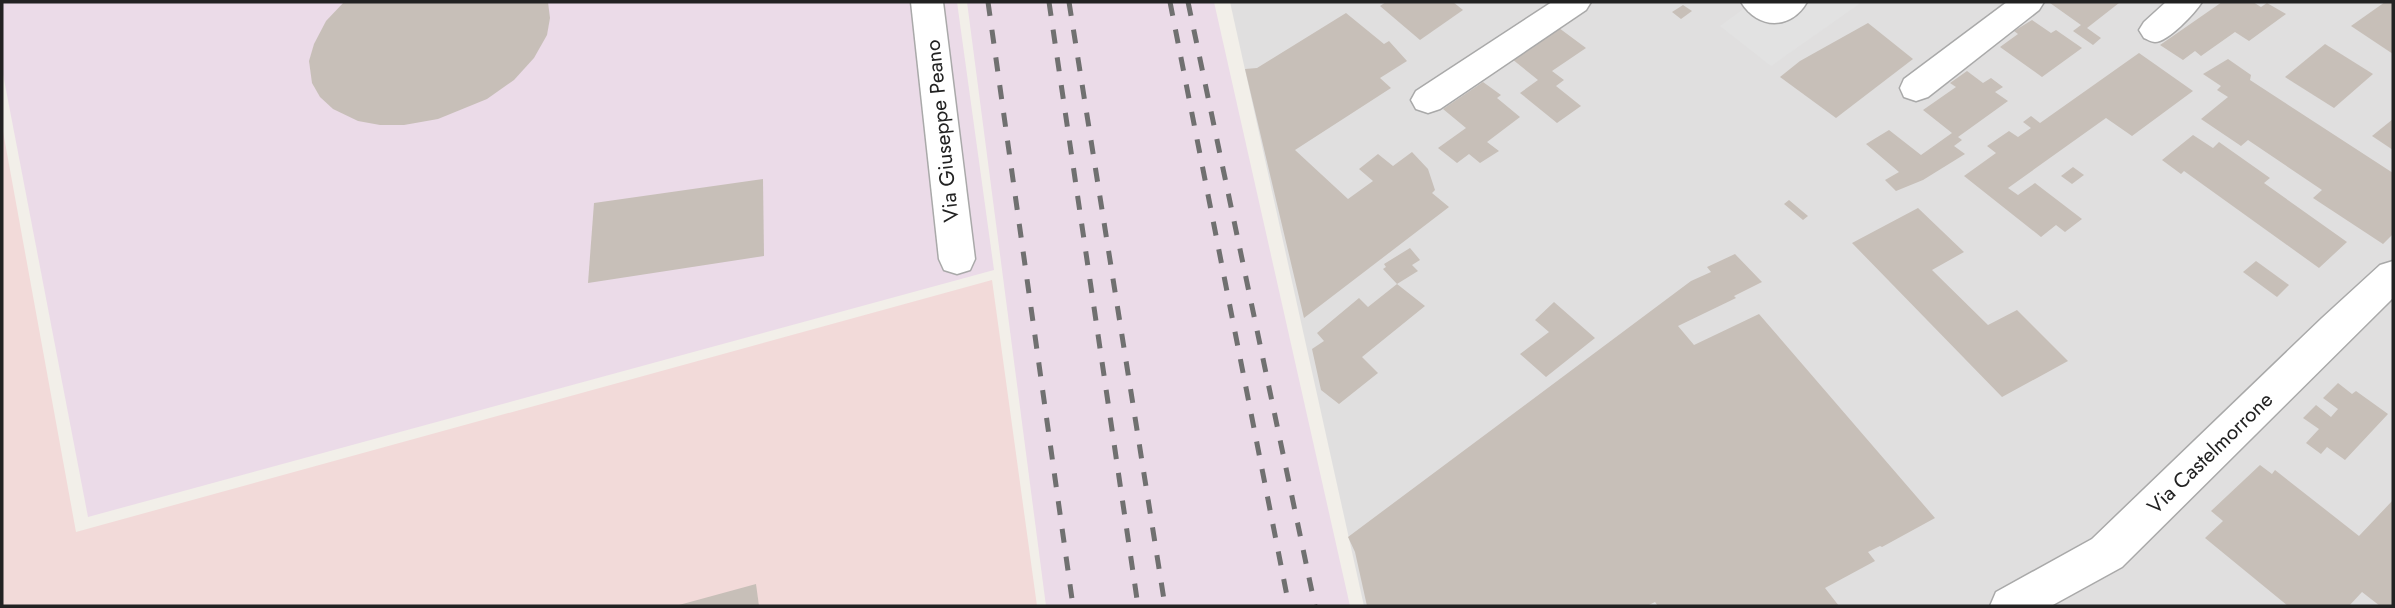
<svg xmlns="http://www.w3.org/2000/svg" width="2395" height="608" viewBox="0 0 2395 608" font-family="Jost,sans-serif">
  <rect width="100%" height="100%" fill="#f2efe9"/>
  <polygon fill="#e0dfdf" points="1230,2 2393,2 2393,606 1364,606"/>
  <polygon fill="#f2dad9" points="2,126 76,532 992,280 1037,606 2,606"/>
  <g fill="#ebdbe8">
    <polygon points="2,2 957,2 994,270 88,517 2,69"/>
    <polygon points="967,2 1214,2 1350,606 1046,606"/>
  </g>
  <polygon fill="#e2e2e2" points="1753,2 1862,2 1771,66 1720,26"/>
  <g fill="#c7bfb8">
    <polygon points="344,2 548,2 550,18 547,35 534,58 514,80 487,99 438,119 404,125 380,125 358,121 333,109 320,97 312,83 309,61 314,44 326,21"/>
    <polygon points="1386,2 1453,2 1463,10 1420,40 1380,6"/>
    <polygon points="2052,2 2116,2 2119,3 2087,28 2101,38 2093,45 2073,31 2081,25 2050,3"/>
    <polygon points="2222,2 2253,2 2261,7 2267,3 2286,14 2249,41 2235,32 2201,56 2195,51 2183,60 2160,45"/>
    <polygon points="2385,2 2393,2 2393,54 2351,26"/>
    <polygon points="1683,5 1692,11 1681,19 1672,12"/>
    <polygon points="1346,13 1384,44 1389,41 1407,61 1380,78 1391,88 1295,150 1348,199 1373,181 1359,169 1378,154 1393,166 1412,152 1428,169 1435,190 1432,193 1449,207 1304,318 1245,69 1257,68"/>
    <polygon points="2032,20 2051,33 2056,30 2082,48 2042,77 2000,47 2018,34 2014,31"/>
    <polygon points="1868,23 1913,59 1836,118 1780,77 1800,61"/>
    <polygon points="1559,28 1586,48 1552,71 1564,80 1556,86 1581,106 1557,123 1520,93 1538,80 1512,59"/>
    <polygon points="2325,44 2373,74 2334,108 2285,77"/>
    <polygon points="2139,53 2193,91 2132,136 2106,118 2008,188 2018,195 2035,183 2082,219 2065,232 2056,225 2041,237 1964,176 1996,153 1987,146 2009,131 2018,137 2031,128 2023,122 2031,116 2040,123"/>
    <polygon points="2228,59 2251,75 2250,80 2393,173 2393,234 2383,244 2313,198 2322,190 2248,140 2241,146 2201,119 2228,97 2217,90 2221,86 2203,74"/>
    <polygon points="1967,71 1983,83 1991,78 2003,87 1995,92 2008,101 1958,137 1962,140 1954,146 1965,154 1923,180 1896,191 1885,180 1899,172 1866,144 1889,130 1921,155 1952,133 1923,110 1956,87 1950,83"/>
    <polygon points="1483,82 1501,95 1497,98 1520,117 1487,142 1499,151 1480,163 1469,154 1457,163 1438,148 1466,128 1443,109"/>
    <polygon points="2393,119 2393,150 2372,136"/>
    <polygon points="2193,135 2213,148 2219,142 2270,178 2264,183 2347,242 2319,268 2184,171 2181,174 2162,160"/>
    <polygon points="2073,167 2084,175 2072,184 2061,176"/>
    <polygon points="763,179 764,256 588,283 594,203"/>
    <polygon points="1789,200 1808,216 1803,220 1784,204"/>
    <polygon points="1918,208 1964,252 1932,270 1988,325 2017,310 2068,361 2002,397 1852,243"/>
    <polygon points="1410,248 1420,260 1412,265 1418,271 1397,284 1425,306 1362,357 1378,373 1339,404 1321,390 1312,349 1324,341 1317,333 1359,298 1368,307 1397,284 1383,269 1386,267 1384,264"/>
    <polygon points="1735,254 1762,282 1734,296 1736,298 1678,326 1694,345 1759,314 1935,518 1882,547 1880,546 1868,552 1875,561 1825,588 1839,606 1658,606 1655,602 1647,606 1367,606 1355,552 1348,537 1691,281 1711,272 1707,267"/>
    <polygon points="2256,261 2289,285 2277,297 2243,272"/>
    <polygon points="1554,302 1595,338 1546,377 1520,354 1549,332 1535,320"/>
    <polygon points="2338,383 2352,394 2356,391 2388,414 2345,460 2327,447 2321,454 2306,443 2319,429 2303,418 2316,405 2331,417 2338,409 2323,398"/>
    <polygon points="2260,465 2272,474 2275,470 2359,536 2393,500 2393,606 2380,606 2362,592 2349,606 2288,606 2205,538 2223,521 2211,511"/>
    <polygon points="756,584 759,606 679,606 679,605"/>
  </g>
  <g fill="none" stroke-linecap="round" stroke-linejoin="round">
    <g stroke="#a9a9a9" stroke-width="3">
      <g id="minor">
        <polygon points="911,2 943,2 975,259 970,270 957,274 944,270 939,259"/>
        <polygon points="1552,2 1591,2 1586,10 1440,109 1428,113 1416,109 1411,100 1416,91"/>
        <path d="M1741,2H1807C1791,30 1758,30 1741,2Z"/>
        <polygon points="2007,2 2044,2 2039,10 1928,97 1916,101 1904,97 1900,88 1904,79"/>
        <path d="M2166,2H2202C2195,13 2168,42 2155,42C2151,42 2147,39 2144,38L2139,30L2144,22Z"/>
        <polygon points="2393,261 2393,298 2122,567 2051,606 1990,606 1996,592 2092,539 2322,318 2380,265"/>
      </g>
    </g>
    <use href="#minor" fill="#fff" fill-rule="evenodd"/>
    <g stroke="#707070" stroke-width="5" stroke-dasharray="14 14" stroke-linecap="butt">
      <polyline points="988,2 1073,606"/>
      <polyline points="1049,2 1138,606"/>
      <polyline points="1069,2 1165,606"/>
      <polyline points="1170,2 1289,606"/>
      <polyline points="1188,2 1315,606"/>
    </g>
  </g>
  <g text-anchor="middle" stroke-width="6" stroke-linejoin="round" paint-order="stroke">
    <g font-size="21" fill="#222" stroke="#fff">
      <text transform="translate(942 131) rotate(-96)" y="7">Via Giuseppe Peano</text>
      <text transform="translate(2210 453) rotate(-44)" y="7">Via Castelmorrone</text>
    </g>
  </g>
  <rect width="2395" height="608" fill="none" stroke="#222222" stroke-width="7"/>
</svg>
